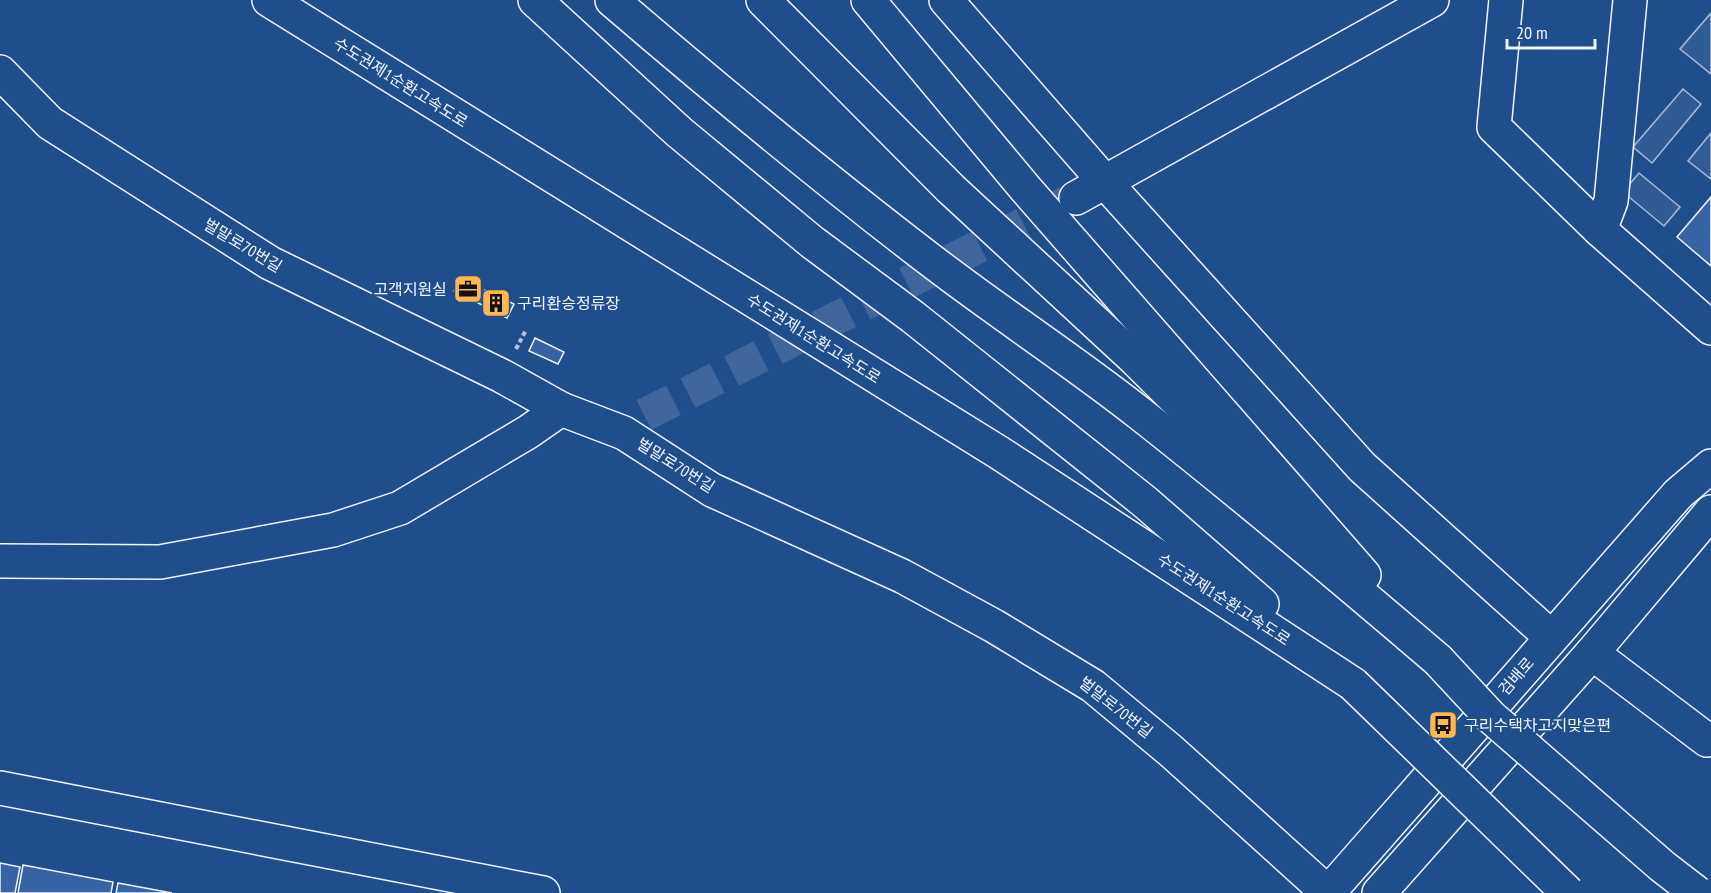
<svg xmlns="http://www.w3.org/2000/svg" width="1711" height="893" viewBox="0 0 1711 893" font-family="'PT Sans Narrow','Noto Sans KR',sans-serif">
  <rect width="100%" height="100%" fill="#1f4e8c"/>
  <g fill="#305b95" stroke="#a8bbd7" stroke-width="1.5">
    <polygon points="1711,13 1711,74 1680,49"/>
    <polygon points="1683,89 1701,104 1652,163 1633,147"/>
    <polygon points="1711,133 1711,179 1688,161"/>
    <polygon points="1639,173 1680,207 1664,226 1623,192"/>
  </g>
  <g fill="#3563a3" stroke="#f2f6ff" stroke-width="1.5">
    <polygon points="1711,197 1711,266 1677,237"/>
    <polygon points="461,277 481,287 474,301 454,291"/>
    <polygon points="485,290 514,304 507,318 478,303"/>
    <polygon points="535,338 564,352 558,364 529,351"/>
    <polygon points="0,863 20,867 15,893 0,893"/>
    <polygon points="23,865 113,882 111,893 18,893"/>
    <polygon points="118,883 172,893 116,893"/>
  </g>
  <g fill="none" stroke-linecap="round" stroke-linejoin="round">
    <polyline stroke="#3f679d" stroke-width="33" stroke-dasharray="33 16" stroke-linecap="butt" points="644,415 1071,200"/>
    <g stroke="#f2f6ff" stroke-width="36">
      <g id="minor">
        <polyline points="946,0 1105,182 1362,467 1551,637"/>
        <polyline points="1506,0 1494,127 1600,230"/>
        <polyline points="1630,0 1611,201 1600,230 1711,328"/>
        <polyline points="0,72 50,123 270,263 502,376 561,409 624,433 712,490 902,576 994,626 1093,686 1171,751 1328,893 1678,494 1711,466"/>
        <polyline points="1076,198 1432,0"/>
        <polyline points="0,561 160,562 333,530 400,508 528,432 561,409"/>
        <polyline points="1592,653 1707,740"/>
        <polyline points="0,788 543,893"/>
        <polyline points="1379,893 1592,653 1711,512"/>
      </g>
    </g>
    <g stroke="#f2f6ff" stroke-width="36">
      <g id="highway">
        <polyline points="269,0 998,452 1353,684"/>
        <polyline points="535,0 679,132 812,242 913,317 1145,502 1262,604"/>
        <path d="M612,0C717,90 823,178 933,262C1002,315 1075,362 1143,416C1243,495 1341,577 1438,660"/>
        <polyline points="763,0 951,189 1136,360 1279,502"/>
        <polyline points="868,0 1025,188 1364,575"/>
      </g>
    </g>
    <polyline stroke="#b3c4dc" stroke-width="4" stroke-dasharray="4.5 3" stroke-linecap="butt" points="516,349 526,330"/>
    <use href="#minor" stroke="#1f4e8c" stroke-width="33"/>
    <use href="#highway" stroke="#1f4e8c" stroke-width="33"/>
    <g stroke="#f2f6ff" stroke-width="36" stroke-linecap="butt">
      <g id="highway-bridge">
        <polyline points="1438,660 1491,717 1662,866 1697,893"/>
        <polyline points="1353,684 1568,893"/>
      </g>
    </g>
    <use href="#highway-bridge" stroke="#1f4e8c" stroke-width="33"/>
  </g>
  <defs>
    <g id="office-square" transform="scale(1.5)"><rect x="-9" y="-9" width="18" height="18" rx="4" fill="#ffb74d" stroke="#1f4e8c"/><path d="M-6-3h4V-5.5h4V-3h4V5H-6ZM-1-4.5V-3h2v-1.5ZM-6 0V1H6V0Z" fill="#111"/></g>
    <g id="building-square" transform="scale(1.5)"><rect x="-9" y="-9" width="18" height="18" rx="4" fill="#ffb74d" stroke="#1f4e8c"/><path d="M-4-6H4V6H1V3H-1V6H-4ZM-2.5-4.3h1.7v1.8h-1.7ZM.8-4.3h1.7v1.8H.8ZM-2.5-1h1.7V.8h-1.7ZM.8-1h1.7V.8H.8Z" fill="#111"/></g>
    <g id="bus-square" transform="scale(1.5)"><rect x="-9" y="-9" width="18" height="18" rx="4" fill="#ffb74d" stroke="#1f4e8c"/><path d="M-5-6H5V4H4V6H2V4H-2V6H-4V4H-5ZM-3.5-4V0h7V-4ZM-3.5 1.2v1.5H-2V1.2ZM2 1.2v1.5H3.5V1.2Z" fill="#111"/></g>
  </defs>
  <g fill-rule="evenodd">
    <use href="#office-square" x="468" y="289"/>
    <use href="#building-square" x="496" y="303"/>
    <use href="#bus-square" x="1443" y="725"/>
  </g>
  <g text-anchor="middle" stroke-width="4.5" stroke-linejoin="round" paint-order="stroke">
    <g font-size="16" fill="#f2f6ff" stroke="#1f4e8c">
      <text transform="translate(401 82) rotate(32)" y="6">수도권제1순환고속도로</text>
      <text transform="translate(243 245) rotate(31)" y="6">벌말로70번길</text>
      <text transform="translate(814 338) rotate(32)" y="6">수도권제1순환고속도로</text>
      <text transform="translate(676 465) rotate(32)" y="6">벌말로70번길</text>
      <text transform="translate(1224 599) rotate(33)" y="6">수도권제1순환고속도로</text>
      <text transform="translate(1516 676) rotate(-49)" y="6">검배로</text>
      <text transform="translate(1116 707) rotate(38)" y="6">벌말로70번길</text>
    </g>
    <g font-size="16" fill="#f2f6ff" stroke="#1f4e8c" text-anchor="start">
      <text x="447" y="295" text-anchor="end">고객지원실</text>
      <text x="517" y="309">구리환승정류장</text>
      <text x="1464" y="731">구리수택차고지맞은편</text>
    </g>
  </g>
  <path d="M1507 39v9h88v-9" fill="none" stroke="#f2f6ff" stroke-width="3"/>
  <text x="1516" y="39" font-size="18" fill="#f2f6ff" stroke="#1f4e8c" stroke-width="4.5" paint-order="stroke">20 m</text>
</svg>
